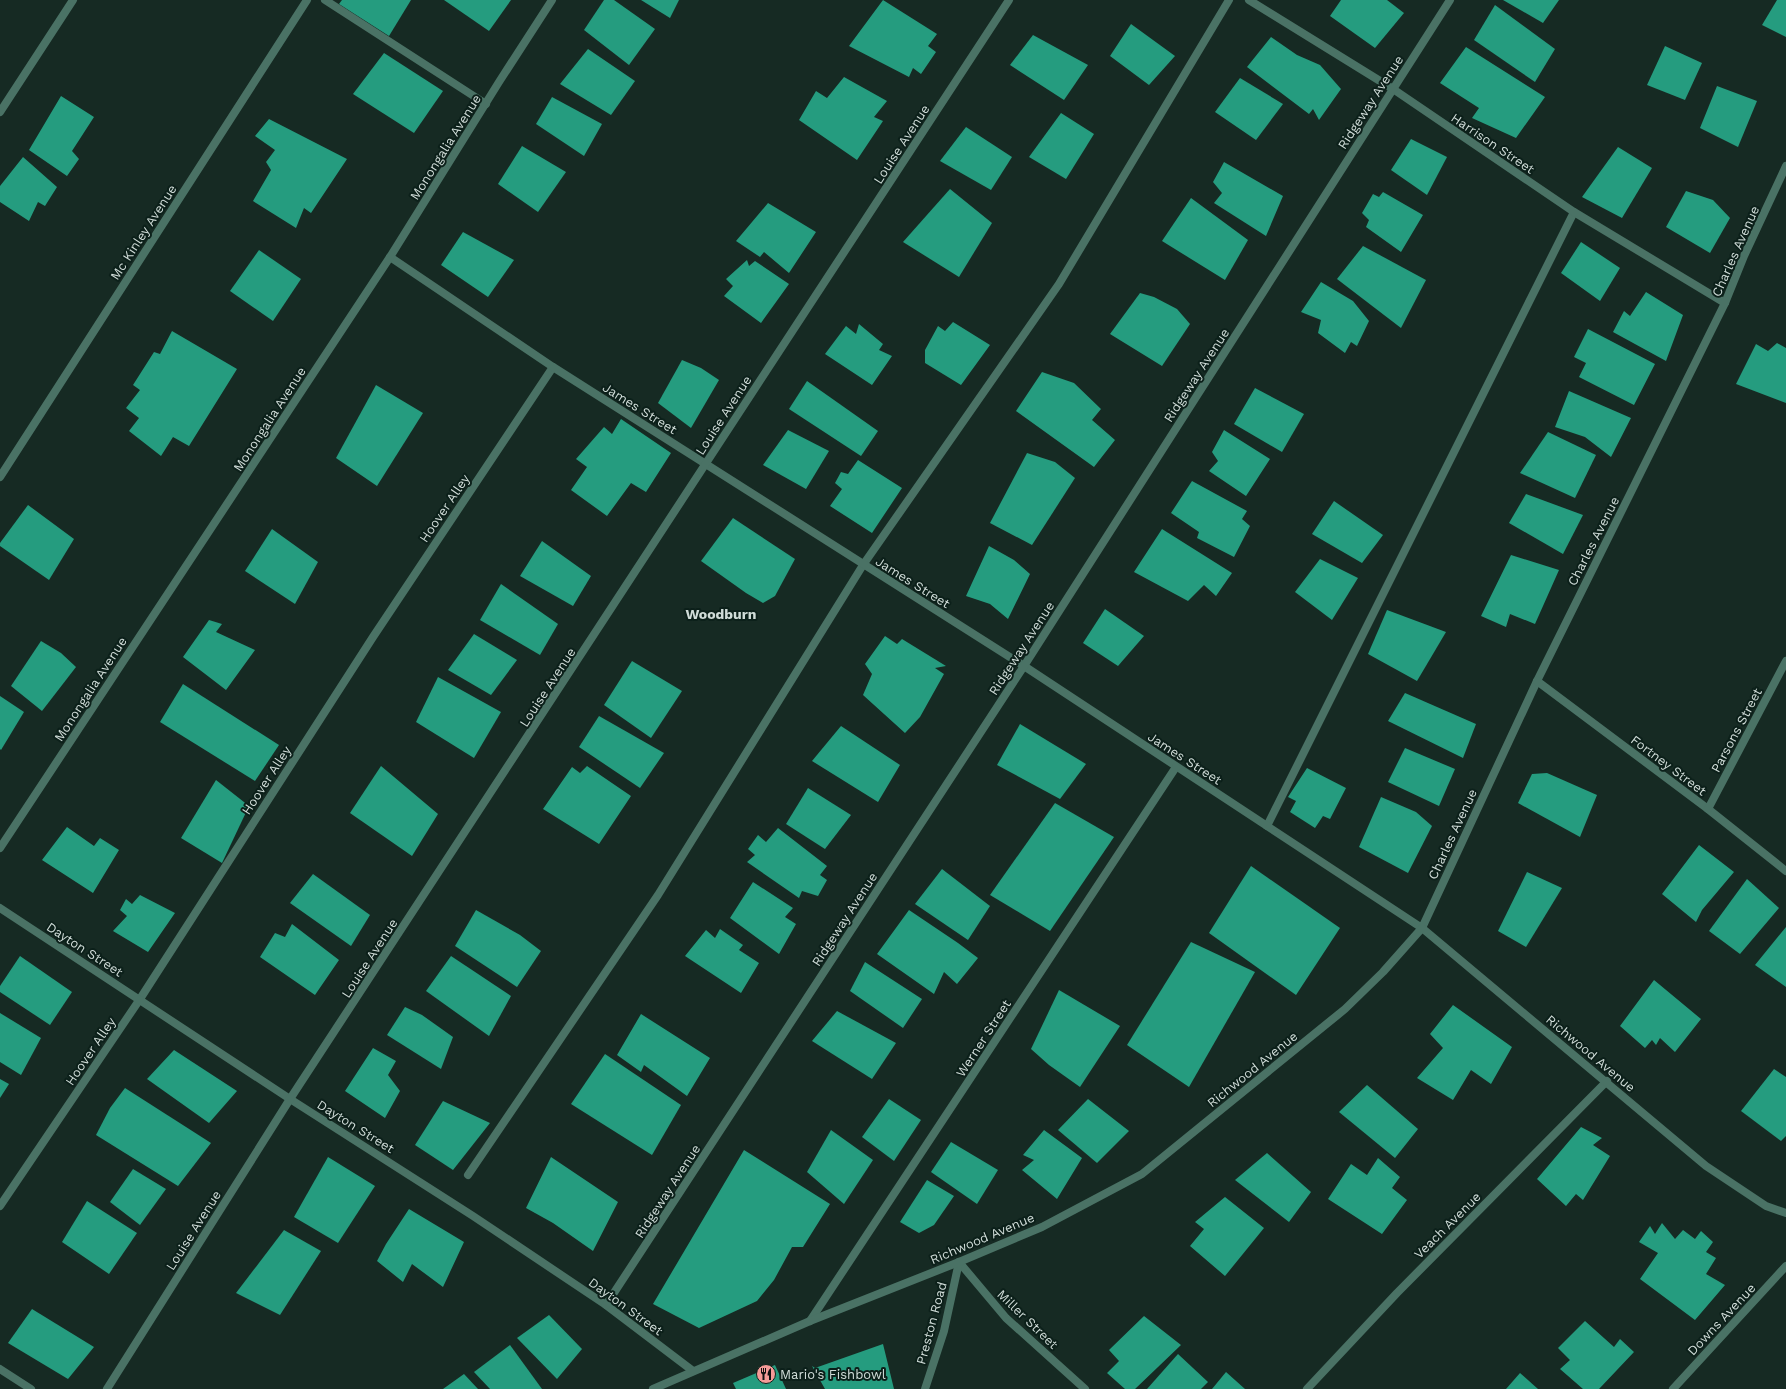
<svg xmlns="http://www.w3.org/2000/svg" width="1786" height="1389" viewBox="0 0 1786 1389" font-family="'Work Sans',sans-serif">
  <rect width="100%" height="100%" fill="#162a23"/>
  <g fill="#259c7f">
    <polygon points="342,0 411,0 389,36 339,4"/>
    <polygon points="444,0 511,0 489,31"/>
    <polygon points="604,0 614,0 655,29 629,65 584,30"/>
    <polygon points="641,0 679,0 670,18"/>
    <polygon points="883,0 937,34 928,46 936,52 921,74 913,68 909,77 849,46"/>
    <polygon points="1341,0 1387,0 1404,13 1375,48 1330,16"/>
    <polygon points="1503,0 1559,0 1543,23"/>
    <polygon points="1777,0 1786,0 1786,37 1762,25"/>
    <polygon points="1495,5 1555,49 1535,82 1474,40"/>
    <polygon points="1131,24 1175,56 1149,85 1110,56"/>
    <polygon points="1033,35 1088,65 1064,100 1010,65"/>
    <polygon points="1271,37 1297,55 1320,65 1341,89 1319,120 1313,109 1309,114 1247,67"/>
    <polygon points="1665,46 1702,63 1685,100 1647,85"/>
    <polygon points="1466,47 1545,97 1516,138 1472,118 1479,108 1440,83"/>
    <polygon points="588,49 635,81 611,115 560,84"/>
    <polygon points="384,53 443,91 414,133 353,94"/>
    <polygon points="844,77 887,101 874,117 883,121 857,160 799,120 816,91 827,98"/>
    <polygon points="1240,78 1283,104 1256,140 1215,112"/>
    <polygon points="1717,86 1757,101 1738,147 1700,128"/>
    <polygon points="61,96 94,117 72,151 79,159 67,176 29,150"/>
    <polygon points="552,97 602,124 584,156 536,124"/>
    <polygon points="1061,113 1094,134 1066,179 1029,157"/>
    <polygon points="269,119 347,159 311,213 304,208 296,228 253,201 271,170 266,162 275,150 255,136"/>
    <polygon points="966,127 1012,157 991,190 940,161"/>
    <polygon points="1411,139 1447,157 1427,195 1391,170"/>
    <polygon points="522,146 566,172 538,212 498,184"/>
    <polygon points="1618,147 1652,168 1622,218 1582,197"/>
    <polygon points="23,157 57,187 45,206 38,202 29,221 0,202 0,186"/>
    <polygon points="1224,162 1283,196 1266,236 1214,203 1222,193 1213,182"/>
    <polygon points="950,189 992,223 959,277 903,242"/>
    <polygon points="1686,191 1713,200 1730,218 1710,253 1666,227"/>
    <polygon points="1383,192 1423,215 1401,252 1366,227 1369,220 1362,213 1373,194 1379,197"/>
    <polygon points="1191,198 1248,240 1225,280 1162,241"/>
    <polygon points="768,203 816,232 789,273 764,252 760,257 736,241"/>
    <polygon points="463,232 514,260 488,297 441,265"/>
    <polygon points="1581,242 1620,268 1600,301 1561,273"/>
    <polygon points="1363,246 1426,280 1401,328 1337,279"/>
    <polygon points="259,250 301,279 273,321 230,291"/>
    <polygon points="747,260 749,266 755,261 789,284 761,323 724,296 733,286 726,279"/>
    <polygon points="1321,282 1353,301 1369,321 1357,346 1351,342 1345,353 1318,333 1321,320 1301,312"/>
    <polygon points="1646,292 1683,315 1666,361 1613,332 1624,311 1630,316"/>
    <polygon points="1140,293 1154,297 1177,309 1190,324 1162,366 1110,334"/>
    <polygon points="953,322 990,345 961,385 925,363 925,350 938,326 945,331"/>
    <polygon points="859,324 883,344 879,350 892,356 872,385 825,354 846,326 856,334"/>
    <polygon points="1588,329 1655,364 1634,405 1579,377 1586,363 1574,357"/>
    <polygon points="172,331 237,369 189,446 173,437 161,456 129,431 139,418 126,408 140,390 133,385 154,352 160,354"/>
    <polygon points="1777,343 1786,348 1786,403 1736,384 1756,344 1768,351"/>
    <polygon points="682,360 701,368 719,380 691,428 658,403"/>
    <polygon points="1042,372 1074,383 1101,409 1092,420 1115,440 1094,467 1016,411"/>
    <polygon points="807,381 878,431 861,456 789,409"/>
    <polygon points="376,385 423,413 377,486 336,458"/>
    <polygon points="1255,388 1304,414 1282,452 1234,424"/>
    <polygon points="1569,391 1631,418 1611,457 1585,437 1555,427"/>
    <polygon points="621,419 671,453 646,492 631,483 607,516 571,490 587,467 576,459 604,427 612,434"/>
    <polygon points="788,430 829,451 806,489 763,465"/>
    <polygon points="1224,430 1270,459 1246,496 1209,471 1218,461 1212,452"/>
    <polygon points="1548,432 1596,455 1575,498 1520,473"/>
    <polygon points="1027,453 1055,462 1075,478 1032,545 990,523"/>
    <polygon points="858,460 902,488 872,533 830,506 842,489 835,483 841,472 848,474"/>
    <polygon points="1192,481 1247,511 1242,519 1250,526 1234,557 1197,538 1199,532 1171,513"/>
    <polygon points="1526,494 1583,515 1563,554 1509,523"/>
    <polygon points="1334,501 1383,535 1362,563 1312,534"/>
    <polygon points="28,505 74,539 49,580 0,546 0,543"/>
    <polygon points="733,518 795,559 775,596 763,603 746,593 701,561"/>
    <polygon points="272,529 318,562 295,604 245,571"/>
    <polygon points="1162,529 1232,573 1216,596 1204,585 1188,601 1134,572"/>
    <polygon points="542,541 591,576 573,606 520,576"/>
    <polygon points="989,546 1014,560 1030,574 1008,619 990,604 966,596"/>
    <polygon points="1511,555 1559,570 1535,624 1510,614 1506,627 1481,616"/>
    <polygon points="1320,559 1358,578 1332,620 1295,592"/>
    <polygon points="501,584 558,624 540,655 480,620"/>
    <polygon points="1105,609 1144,636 1118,666 1083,643"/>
    <polygon points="1387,610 1446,632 1417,681 1368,654"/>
    <polygon points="209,620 222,624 216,632 255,650 226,690 183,657"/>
    <polygon points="474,634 517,660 491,695 448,670"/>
    <polygon points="885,636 897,644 902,639 946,666 935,668 944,674 920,717 905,733 863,695 872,674 865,664"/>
    <polygon points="41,641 61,653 76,667 42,711 11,686"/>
    <polygon points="632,661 682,691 651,738 604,705"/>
    <polygon points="438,677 501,712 474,758 416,722"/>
    <polygon points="183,684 279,745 255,781 160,722"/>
    <polygon points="1405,693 1476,724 1463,758 1388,721"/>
    <polygon points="0,696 24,712 1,750 0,749"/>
    <polygon points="599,716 664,753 640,788 579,747"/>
    <polygon points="1020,724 1086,764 1060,799 997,765"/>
    <polygon points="841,726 900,765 878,802 812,761"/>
    <polygon points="1405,748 1455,769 1439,806 1388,782"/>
    <polygon points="381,766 438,814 412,856 350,813"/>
    <polygon points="587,766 631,796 599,844 543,809 572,767 580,773"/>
    <polygon points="1307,768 1346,788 1330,819 1323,816 1315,828 1290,812 1296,801 1288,797"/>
    <polygon points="1547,773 1597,795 1580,837 1518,803 1532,774"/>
    <polygon points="216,780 249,806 222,863 181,838"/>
    <polygon points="808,788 851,815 825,849 786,824"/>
    <polygon points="1381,797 1416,812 1432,826 1408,873 1359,847"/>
    <polygon points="1055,803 1114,837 1050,931 990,895"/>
    <polygon points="67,827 94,846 100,838 119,850 93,893 42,860"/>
    <polygon points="778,828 827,866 820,875 827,880 818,896 802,891 799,898 747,862 755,855 748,849 758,835 766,842"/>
    <polygon points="1699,845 1734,872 1702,910 1696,922 1662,894"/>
    <polygon points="1251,866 1340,928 1296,995 1209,933"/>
    <polygon points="942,869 990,906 968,940 915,904"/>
    <polygon points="1527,872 1562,888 1526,947 1498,931"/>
    <polygon points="313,874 370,915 351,946 290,903"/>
    <polygon points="1747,879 1779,908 1740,954 1709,931"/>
    <polygon points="753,882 793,908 785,917 796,924 779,954 730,918"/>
    <polygon points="140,895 175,913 148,952 113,931 127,916 120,910 126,899 132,904"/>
    <polygon points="476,910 520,935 541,951 517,987 455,946"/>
    <polygon points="909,910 958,943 978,958 957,984 944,972 934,994 877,954"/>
    <polygon points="292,924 339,960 315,995 260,957 275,933 285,937"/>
    <polygon points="1786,927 1786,987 1755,965"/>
    <polygon points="720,929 743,945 739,950 759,963 741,993 685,956 706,930 715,938"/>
    <polygon points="1191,942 1255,972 1189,1087 1127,1045"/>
    <polygon points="20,956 72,992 50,1025 0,992 0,986"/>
    <polygon points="451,956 511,996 489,1036 426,991"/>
    <polygon points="865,962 922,999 903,1028 850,991"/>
    <polygon points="1654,980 1701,1019 1675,1052 1660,1038 1656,1045 1652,1040 1645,1048 1620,1026"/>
    <polygon points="1059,990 1120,1026 1080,1087 1049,1065 1031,1049"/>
    <polygon points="1453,1005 1512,1047 1491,1084 1471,1070 1453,1100 1417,1078 1443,1048 1430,1034"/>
    <polygon points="405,1007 422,1015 453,1037 441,1069 387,1035"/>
    <polygon points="837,1011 896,1043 872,1079 812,1041"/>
    <polygon points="0,1013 41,1038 21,1075 0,1062"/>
    <polygon points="641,1014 710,1058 687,1096 644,1065 641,1072 617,1055"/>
    <polygon points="373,1048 396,1061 388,1075 400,1091 385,1118 345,1091"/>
    <polygon points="174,1050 237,1091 209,1123 147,1079"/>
    <polygon points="605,1054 681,1105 652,1155 571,1104"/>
    <polygon points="1774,1069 1786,1077 1786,1136 1781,1141 1741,1111"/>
    <polygon points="0,1079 9,1084 0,1098"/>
    <polygon points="1367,1085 1418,1129 1395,1158 1339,1112"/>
    <polygon points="125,1088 211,1143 178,1186 96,1135 110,1108"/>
    <polygon points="889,1099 921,1120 894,1161 862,1137"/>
    <polygon points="1088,1099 1129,1131 1097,1163 1058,1130"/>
    <polygon points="443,1101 490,1123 453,1170 415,1145"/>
    <polygon points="1581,1127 1602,1138 1593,1145 1610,1156 1583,1200 1576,1194 1566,1206 1537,1179"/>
    <polygon points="831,1130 873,1160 844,1204 807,1172"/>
    <polygon points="1044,1130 1082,1158 1057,1199 1022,1170 1034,1160 1023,1155"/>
    <polygon points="951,1142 998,1170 977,1204 931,1172"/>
    <polygon points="744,1150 830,1204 803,1247 792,1247 774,1280 757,1301 699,1328 653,1304"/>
    <polygon points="1267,1153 1311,1192 1289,1222 1235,1180"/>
    <polygon points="328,1157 375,1186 338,1243 294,1217"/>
    <polygon points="551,1157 618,1202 593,1251 553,1223 526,1208"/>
    <polygon points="1378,1158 1400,1177 1392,1188 1407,1200 1382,1234 1328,1199 1351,1164 1367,1175"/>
    <polygon points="133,1169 166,1189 140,1225 110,1202"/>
    <polygon points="927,1180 954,1196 934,1225 919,1233 900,1222"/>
    <polygon points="1225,1197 1264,1228 1225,1276 1190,1246 1204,1229 1195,1222"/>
    <polygon points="87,1201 137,1233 109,1274 62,1242"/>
    <polygon points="409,1209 464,1242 443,1287 412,1264 403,1282 377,1261 386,1244"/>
    <polygon points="1662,1223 1675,1239 1683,1230 1695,1239 1701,1231 1713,1242 1706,1252 1716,1258 1706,1274 1725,1285 1695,1320 1640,1279 1658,1253 1639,1242 1650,1226 1655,1234"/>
    <polygon points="284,1230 321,1251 280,1315 236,1293"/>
    <polygon points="32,1309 94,1347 68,1379 8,1343"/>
    <polygon points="549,1315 582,1349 557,1379 517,1338"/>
    <polygon points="1144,1316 1181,1345 1135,1389 1125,1389 1107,1373 1119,1361 1109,1350"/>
    <polygon points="1585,1321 1614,1347 1620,1339 1634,1352 1599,1389 1583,1389 1560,1369 1570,1360 1558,1348"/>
    <polygon points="883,1344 894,1389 825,1389 812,1366 815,1368"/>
    <polygon points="510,1345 542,1389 490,1389 474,1372"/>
    <polygon points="1178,1354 1208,1382 1201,1389 1147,1389"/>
    <polygon points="775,1365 786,1389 736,1389 733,1383"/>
    <polygon points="1226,1372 1245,1389 1212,1389"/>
    <polygon points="1520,1373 1538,1389 1506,1389"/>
    <polygon points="464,1374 478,1389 443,1389"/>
  </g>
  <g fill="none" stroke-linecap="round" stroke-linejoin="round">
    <g stroke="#4a7265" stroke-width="8">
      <polyline points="1267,826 1574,212"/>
      <polyline points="468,1175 658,895 863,565 1059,284 1229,0"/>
      <polyline points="0,1206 140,999 373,637 553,367"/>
    </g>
    <g stroke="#4a7265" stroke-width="8">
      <polyline points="325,0 486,104"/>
      <polyline points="1249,0 1393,89 1574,212 1725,303"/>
      <polyline points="0,112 73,0"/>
      <polyline points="390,257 553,367 1024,666 1422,928 1537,681 1725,303 1744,256 1786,166"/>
      <polyline points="0,477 307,0"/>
      <polyline points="1537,681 1708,809 1786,871"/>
      <polyline points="1708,809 1786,661"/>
      <polyline points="0,848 390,257 499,82 552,0"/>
      <polyline points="0,908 290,1099 473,1216 606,1305 693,1371"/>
      <polyline points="959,1262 1006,1318 1085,1389"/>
      <polyline points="606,1305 1024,666 1450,0"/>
      <polyline points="810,1321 1176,767"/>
      <polyline points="0,1369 31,1389"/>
      <polyline points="107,1389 290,1099 1009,0"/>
      <polyline points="925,1389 944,1331 959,1262"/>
      <polyline points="1307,1389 1397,1293 1607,1081"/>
      <polyline points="1673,1389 1786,1266"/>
    </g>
    <polyline stroke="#4a7265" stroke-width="8" points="653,1389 810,1321 959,1262 1042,1227 1142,1174 1345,1009 1383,972 1422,928 1706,1166 1766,1206 1786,1213"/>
  </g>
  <defs>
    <g id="restaurant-disc" transform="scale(1)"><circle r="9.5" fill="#f59b98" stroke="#0c201a"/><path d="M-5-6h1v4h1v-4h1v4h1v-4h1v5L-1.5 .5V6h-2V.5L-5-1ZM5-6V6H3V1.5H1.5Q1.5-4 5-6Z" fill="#111"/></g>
  </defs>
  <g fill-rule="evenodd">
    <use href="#restaurant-disc" x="766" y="1374"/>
  </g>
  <g text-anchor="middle" stroke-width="4" stroke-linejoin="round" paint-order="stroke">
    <g font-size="13" fill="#d0dcd8" stroke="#0c201a">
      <text transform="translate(1370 102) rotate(-57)" y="5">Ridgeway Avenue</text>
      <text transform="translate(1493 143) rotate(34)" y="5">Harrison Street</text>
      <text transform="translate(901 144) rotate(-57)" y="5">Louise Avenue</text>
      <text transform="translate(445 147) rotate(-58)" y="5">Monongalia Avenue</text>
      <text transform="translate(143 232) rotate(-57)" y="5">Mc Kinley Avenue</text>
      <text transform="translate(1735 251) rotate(-66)" y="5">Charles Avenue</text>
      <text transform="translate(1196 375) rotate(-57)" y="5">Ridgeway Avenue</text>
      <text transform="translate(640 408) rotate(32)" y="5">James Street</text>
      <text transform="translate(723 415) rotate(-57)" y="5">Louise Avenue</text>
      <text transform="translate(269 419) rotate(-57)" y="5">Monongalia Avenue</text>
      <text transform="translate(444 508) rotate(-56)" y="5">Hoover Alley</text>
      <text transform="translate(1593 541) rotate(-63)" y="5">Charles Avenue</text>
      <text transform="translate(913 582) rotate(32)" y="5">James Street</text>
      <text transform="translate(1021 648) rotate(-57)" y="5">Ridgeway Avenue</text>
      <text transform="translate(547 687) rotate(-57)" y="5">Louise Avenue</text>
      <text transform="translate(90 689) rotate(-57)" y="5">Monongalia Avenue</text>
      <text transform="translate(1736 730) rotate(-62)" y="5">Parsons Street</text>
      <text transform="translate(1185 758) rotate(33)" y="5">James Street</text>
      <text transform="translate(1669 765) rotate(37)" y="5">Fortney Street</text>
      <text transform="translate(266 780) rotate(-57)" y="5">Hoover Alley</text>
      <text transform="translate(1452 834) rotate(-65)" y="5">Charles Avenue</text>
      <text transform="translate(844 919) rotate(-57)" y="5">Ridgeway Avenue</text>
      <text transform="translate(85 949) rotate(33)" y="5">Dayton Street</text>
      <text transform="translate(369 958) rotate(-57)" y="5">Louise Avenue</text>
      <text transform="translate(983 1038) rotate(-57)" y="5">Werner Street</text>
      <text transform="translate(90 1051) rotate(-56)" y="5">Hoover Alley</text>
      <text transform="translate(1591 1053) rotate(40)" y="5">Richwood Avenue</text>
      <text transform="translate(1252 1069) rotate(-39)" y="5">Richwood Avenue</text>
      <text transform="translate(356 1126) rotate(32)" y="5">Dayton Street</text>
      <text transform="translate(667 1191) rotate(-57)" y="5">Ridgeway Avenue</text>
      <text transform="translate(1447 1225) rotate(-45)" y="5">Veach Avenue</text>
      <text transform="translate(193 1230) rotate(-58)" y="5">Louise Avenue</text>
      <text transform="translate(982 1238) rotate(-23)" y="5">Richwood Avenue</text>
      <text transform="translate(626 1306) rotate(36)" y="5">Dayton Street</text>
      <text transform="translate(1028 1319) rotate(44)" y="5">Miller Street</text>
      <text transform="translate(1721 1319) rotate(-47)" y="5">Downs Avenue</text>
      <text transform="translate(931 1323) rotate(-75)" y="5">Preston Road</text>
    </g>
    <g font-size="13" fill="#d0dcd8" stroke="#0c201a" text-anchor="start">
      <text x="780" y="1379">Mario's Fishbowl</text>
    </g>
    <g font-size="14" font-weight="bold" fill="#d0dcd8" stroke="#0c201a">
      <text x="721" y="619">Woodburn</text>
    </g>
  </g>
</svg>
